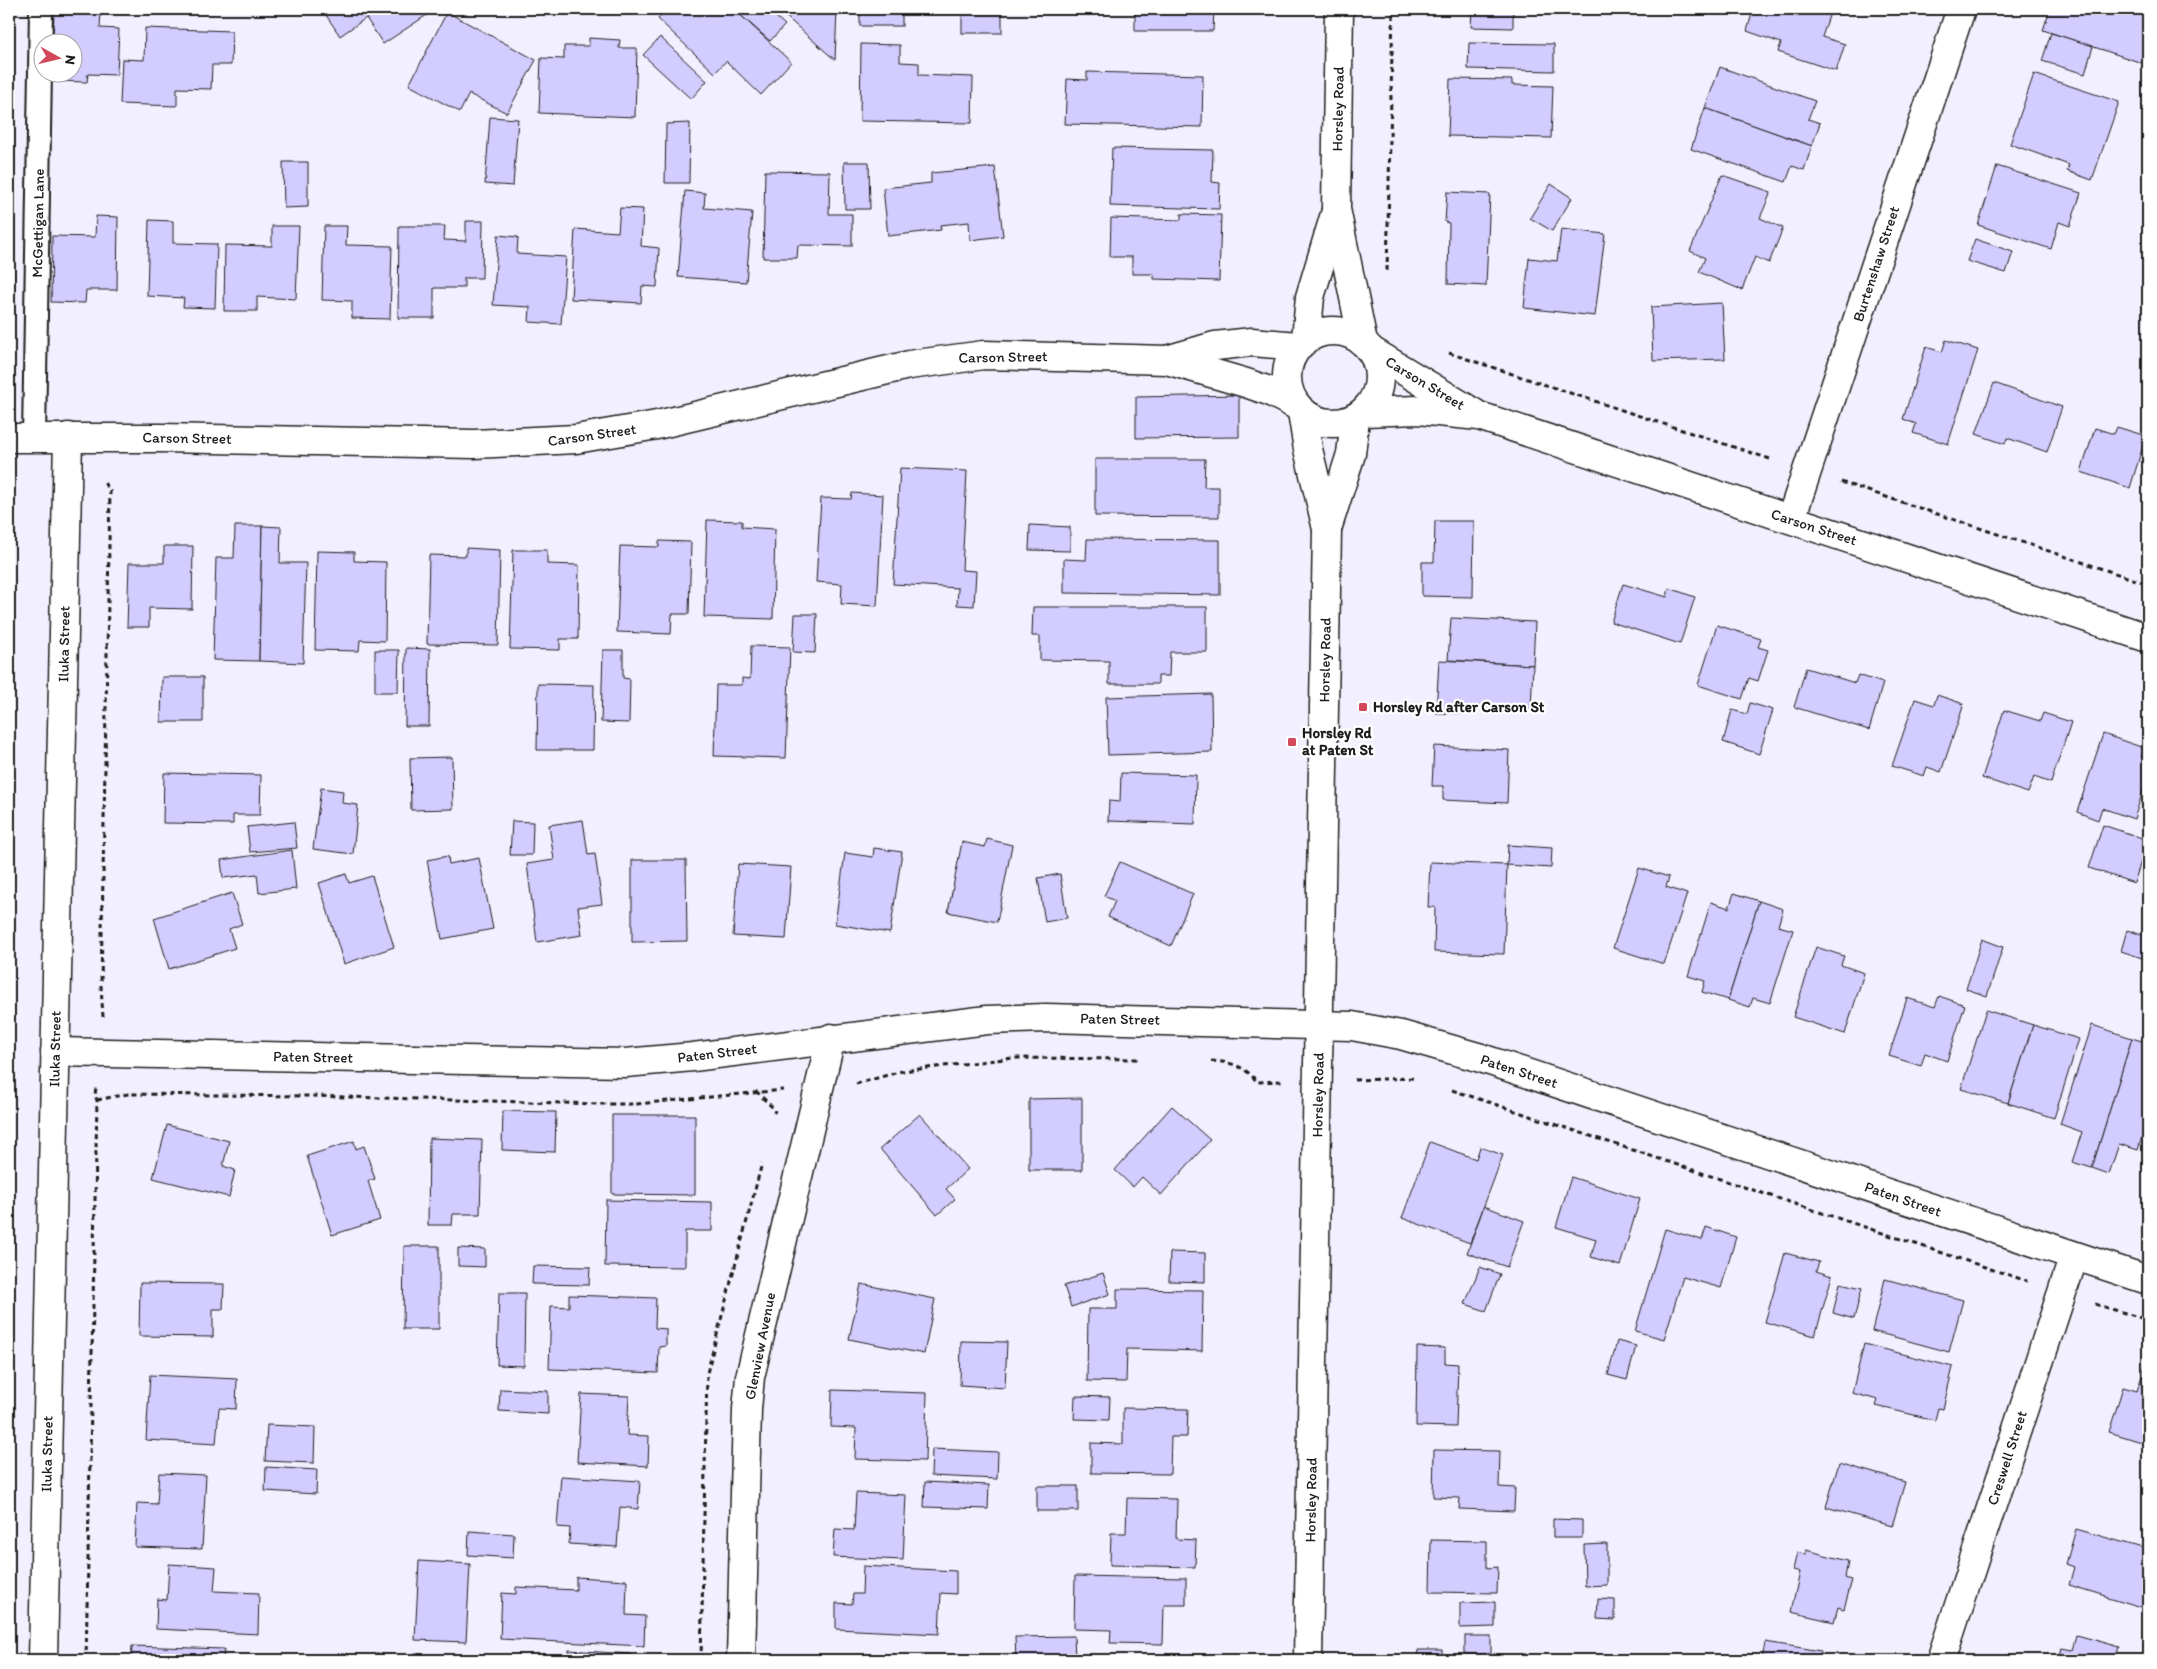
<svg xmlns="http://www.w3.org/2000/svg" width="2157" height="1669" viewBox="0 0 2157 1669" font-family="Itim,sans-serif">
  <rect width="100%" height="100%" fill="#f2f0ff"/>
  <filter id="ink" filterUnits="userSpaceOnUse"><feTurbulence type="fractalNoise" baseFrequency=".02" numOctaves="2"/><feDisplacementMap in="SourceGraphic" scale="10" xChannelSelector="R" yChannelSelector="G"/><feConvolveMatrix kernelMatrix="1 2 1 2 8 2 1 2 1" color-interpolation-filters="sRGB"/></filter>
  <g filter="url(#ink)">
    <g fill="#d2ccff" stroke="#1c1c1c">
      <polygon points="54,9 101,9 100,28 119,29 117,75 88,74 87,82 51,81 52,72 72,72 72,42 53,42"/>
      <polygon points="322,9 436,9 383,44 366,18 340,36"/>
      <polygon points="663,9 734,9 791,62 761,95 726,61 715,73 658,19 665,11"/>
      <polygon points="740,9 767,9 785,25 770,41 737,12"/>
      <polygon points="788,9 837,9 835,60 783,14"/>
      <rect x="860" y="9" width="42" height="17"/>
      <rect x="962" y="9" width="40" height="24"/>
      <polygon points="1135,9 1214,9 1213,31 1135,31"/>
      <polygon points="1472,9 1513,9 1513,28 1471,27"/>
      <polygon points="1766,9 1831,10 1822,37 1845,44 1836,71 1778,52 1781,43 1747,31 1753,10 1764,14"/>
      <polygon points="2050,9 2148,9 2148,65 2043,30"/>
      <polygon points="447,12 536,60 507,113 469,94 460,112 409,85"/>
      <polygon points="145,28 232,31 231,65 212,65 211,89 177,88 177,106 120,104 122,59 144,60"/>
      <polygon points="2051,33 2093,46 2085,74 2042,61"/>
      <polygon points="660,37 707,81 691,99 643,55"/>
      <polygon points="589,38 620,40 619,48 637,48 635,117 539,113 541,58 564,59 564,46 589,46"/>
      <polygon points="1469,43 1554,44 1554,71 1468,69"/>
      <polygon points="861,44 900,45 900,62 919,63 919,75 973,77 972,123 860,121"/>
      <polygon points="1720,67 1815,101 1808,119 1820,123 1812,146 1705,108"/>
      <polygon points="1087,72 1203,75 1202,127 1065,124 1067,79 1087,80"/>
      <polygon points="2034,74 2119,102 2092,180 2067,171 2069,165 2010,144"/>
      <polygon points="1450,79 1512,80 1512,85 1553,86 1551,138 1448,136"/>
      <polygon points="1705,108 1812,146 1804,170 1792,166 1786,182 1691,149"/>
      <polygon points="490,117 518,119 513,186 485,184"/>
      <polygon points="690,123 689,183 665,183 666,124"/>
      <polygon points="1112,148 1213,150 1212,182 1220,183 1219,209 1110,206"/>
      <polygon points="283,162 308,162 308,207 284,208"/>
      <polygon points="844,162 869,162 870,209 845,209"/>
      <polygon points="1997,166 2081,193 2070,226 2059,222 2051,249 1978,225"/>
      <polygon points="995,167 1003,236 970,240 969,222 940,225 941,230 888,236 883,188 931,183 931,173"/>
      <polygon points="765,171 830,172 829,214 852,214 852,246 798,245 797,258 763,258"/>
      <polygon points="1722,175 1771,192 1760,218 1783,228 1769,263 1755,257 1742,290 1699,272 1705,258 1690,251"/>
      <polygon points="1551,184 1572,198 1552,231 1530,218"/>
      <polygon points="685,191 705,193 704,208 752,212 746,282 678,277"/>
      <polygon points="1447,192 1490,194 1486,286 1448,284 1449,223 1445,222"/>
      <polygon points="620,208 643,209 641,246 659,248 657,287 642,286 641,303 571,299 575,229 618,232"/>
      <polygon points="1181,214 1221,215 1219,281 1154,279 1154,274 1132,274 1132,257 1110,257 1111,218 1181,220"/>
      <polygon points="96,216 118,217 117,290 86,290 85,303 51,302 52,236 95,237"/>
      <polygon points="149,220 173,221 173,243 217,244 215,308 183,307 184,298 147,296"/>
      <polygon points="466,221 483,221 482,278 464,278 464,288 434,288 434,318 398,318 399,226 445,226 444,240 466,241"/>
      <polygon points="272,226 299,226 296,299 257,297 257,311 224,311 225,245 272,246"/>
      <polygon points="324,226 347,226 346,245 392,246 390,319 352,318 352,301 322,300"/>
      <polygon points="1561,229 1605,234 1595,316 1524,308 1529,258 1557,261"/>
      <polygon points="498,235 518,237 517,254 566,257 561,324 529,322 530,307 493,305"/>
      <polygon points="1975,239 2013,252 2006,273 1967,261"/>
      <polygon points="9,248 13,248 14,295 9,295"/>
      <polygon points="1722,303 1725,359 1653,361 1651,307"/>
      <polygon points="1946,340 1978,350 1948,444 1913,433 1916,424 1903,419 1926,347 1942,352"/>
      <polygon points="1994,383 2062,407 2047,452 2007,438 2005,444 1976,434"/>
      <polygon points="1239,395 1239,437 1136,438 1136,397"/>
      <polygon points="2117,427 2146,436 2130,488 2081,472 2095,428 2114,434"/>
      <polygon points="1095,459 1205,459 1204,487 1219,487 1219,517 1095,516"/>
      <polygon points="900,468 967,471 962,570 976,571 974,606 957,605 958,588 893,584"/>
      <polygon points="852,493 883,495 877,606 841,604 842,584 816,582 821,498 851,499"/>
      <polygon points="707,520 742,521 742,527 775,529 773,619 704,617"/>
      <polygon points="1435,521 1474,521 1473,597 1422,596 1422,562 1434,562"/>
      <polygon points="1030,525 1070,527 1070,551 1029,550"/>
      <polygon points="235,526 262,526 259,661 213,660 216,558 234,558"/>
      <polygon points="262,526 281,527 280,563 306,563 303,663 259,661"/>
      <polygon points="1087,539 1220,540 1220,595 1064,593 1064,559 1086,560"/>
      <polygon points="659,541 691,542 689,614 672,614 671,634 617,632 620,546 659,547"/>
      <polygon points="164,546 193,546 192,609 149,608 149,627 127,627 129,563 164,563"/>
      <polygon points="466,548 500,550 498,645 427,644 429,555 466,556"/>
      <polygon points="513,550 547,550 547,564 579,565 578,639 560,639 560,650 510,649"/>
      <polygon points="317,551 354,552 354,561 386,562 385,641 360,640 359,651 315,650"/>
      <polygon points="1623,584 1667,597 1669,588 1695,597 1680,644 1611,622"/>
      <polygon points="1033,607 1207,607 1207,652 1170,652 1169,676 1158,676 1158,684 1109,684 1109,661 1040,660 1040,636 1032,636"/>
      <polygon points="795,614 817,614 815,653 793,652"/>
      <polygon points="1451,618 1535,622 1533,665 1448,660"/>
      <polygon points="1717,625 1761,639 1758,647 1768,650 1758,681 1749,678 1742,699 1698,685"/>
      <polygon points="751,646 790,647 786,758 714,756 716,685 742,685 742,678 750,679"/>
      <polygon points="406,648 430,649 429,726 405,726"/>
      <polygon points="375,650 399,650 398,692 375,692"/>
      <polygon points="603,650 623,650 623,678 630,679 629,723 601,722"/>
      <polygon points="1439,660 1533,665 1531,709 1472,706 1472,714 1436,713"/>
      <polygon points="1806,668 1855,683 1858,675 1883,683 1869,730 1794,707"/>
      <polygon points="162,677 203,677 203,722 161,722"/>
      <polygon points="538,684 594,685 593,750 537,750"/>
      <polygon points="1211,694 1212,752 1108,755 1106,697"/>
      <polygon points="1937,695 1964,704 1941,772 1927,767 1924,776 1892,766 1915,699 1934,705"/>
      <polygon points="1750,703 1773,710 1759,754 1723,742 1732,710 1747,714"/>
      <polygon points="2004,710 2040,721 2043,713 2071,722 2051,783 2034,777 2028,793 1982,778"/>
      <polygon points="2103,734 2144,748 2141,757 2148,759 2148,775 2134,819 2102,808 2098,820 2077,812"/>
      <polygon points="1434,746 1509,750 1507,803 1443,800 1443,786 1432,786"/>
      <polygon points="452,757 453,809 411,810 410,758"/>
      <polygon points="164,773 261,775 260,815 233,815 233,824 163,823"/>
      <polygon points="1121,773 1196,775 1195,824 1108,821 1109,801 1120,802"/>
      <polygon points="321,788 343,791 342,803 358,805 353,854 313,849"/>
      <polygon points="583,820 588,855 595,854 602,904 578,907 582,935 537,942 527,864 554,860 549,825"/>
      <polygon points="512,821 533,822 532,855 510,855"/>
      <polygon points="294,822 297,848 250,852 247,827"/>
      <polygon points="2103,825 2148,840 2134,883 2089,868"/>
      <polygon points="987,839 1012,845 997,922 948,912 962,842 985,847"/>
      <polygon points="1508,845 1552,848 1551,868 1507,865"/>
      <polygon points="874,848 902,852 890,933 835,924 845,853 873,857"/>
      <polygon points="292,850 296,889 259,893 257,874 223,878 221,860"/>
      <polygon points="448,856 449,864 479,858 493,929 442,939 427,860"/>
      <polygon points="632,860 686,860 687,941 632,942"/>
      <polygon points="1120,862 1193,894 1171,946 1108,917 1115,901 1104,896"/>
      <polygon points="1430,862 1507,865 1504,954 1434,952 1435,907 1428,907"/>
      <polygon points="738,864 791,867 786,939 733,936"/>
      <polygon points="1639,868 1669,877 1666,887 1687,894 1664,964 1613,948"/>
      <polygon points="346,874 349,883 372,876 394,947 344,964 319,883"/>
      <polygon points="1060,874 1067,918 1045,922 1038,878"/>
      <polygon points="232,893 242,924 229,929 235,948 169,969 154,918"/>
      <polygon points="1734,893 1759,901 1728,1000 1702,992 1705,981 1688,976 1711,902 1729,908"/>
      <polygon points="1759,901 1783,909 1778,926 1793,930 1770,1003 1753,998 1750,1007 1728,1000"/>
      <polygon points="2127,930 2148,937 2148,960 2121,951"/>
      <polygon points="1982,939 2003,947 1987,996 1966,989"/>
      <polygon points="1816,947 1844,956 1841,965 1864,973 1845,1034 1793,1017"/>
      <polygon points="1939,996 1965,1005 1947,1061 1925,1053 1921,1066 1889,1056 1907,998 1935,1007"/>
      <polygon points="1986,1010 2033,1025 2008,1103 1961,1089"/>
      <polygon points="2033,1025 2079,1039 2054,1118 2008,1103"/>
      <polygon points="2092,1025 2132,1038 2092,1168 2072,1162 2082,1132 2060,1124"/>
      <polygon points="2132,1038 2148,1043 2148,1118 2138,1150 2119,1144 2109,1174 2092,1168"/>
      <polygon points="1082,1098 1082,1170 1029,1170 1029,1099"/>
      <polygon points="1172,1106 1210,1140 1161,1195 1142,1177 1133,1187 1115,1170"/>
      <polygon points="503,1111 556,1112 555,1152 502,1150"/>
      <polygon points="920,1114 968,1169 946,1189 955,1199 937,1215 880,1149"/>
      <polygon points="612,1115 695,1115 695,1195 612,1194"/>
      <polygon points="167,1125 229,1141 223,1166 235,1170 229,1197 153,1178"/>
      <polygon points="429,1138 482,1140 480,1214 453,1214 452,1225 428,1225"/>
      <polygon points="354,1141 356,1149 364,1146 375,1179 368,1181 380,1220 332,1235 307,1156"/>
      <polygon points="1430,1142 1476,1159 1480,1147 1503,1155 1470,1243 1402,1218"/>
      <polygon points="1571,1177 1640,1199 1620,1266 1591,1257 1596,1239 1556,1227"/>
      <polygon points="606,1200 712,1202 712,1231 685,1231 685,1267 605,1266"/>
      <polygon points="1484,1206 1524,1221 1507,1267 1467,1253"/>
      <polygon points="1706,1227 1736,1237 1721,1288 1683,1277 1664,1339 1635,1331 1665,1229 1702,1240"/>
      <polygon points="404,1246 439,1246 439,1329 403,1329"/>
      <polygon points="458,1248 485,1249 485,1267 458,1266"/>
      <polygon points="1170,1252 1205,1253 1205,1282 1169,1281"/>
      <polygon points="1785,1253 1819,1262 1816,1271 1832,1276 1815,1336 1765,1322"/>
      <polygon points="533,1266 590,1267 589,1285 532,1284"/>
      <polygon points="1480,1267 1500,1274 1486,1311 1465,1304"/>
      <polygon points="1103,1273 1110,1294 1071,1307 1064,1286"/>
      <polygon points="1885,1279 1963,1300 1949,1352 1872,1331"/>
      <polygon points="140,1283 224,1284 223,1309 213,1309 213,1337 139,1336"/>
      <polygon points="1840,1283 1862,1288 1854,1319 1833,1313"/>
      <polygon points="861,1284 935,1299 924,1354 849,1339"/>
      <polygon points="1117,1289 1203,1290 1202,1351 1127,1349 1126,1382 1087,1381 1088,1309 1117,1309"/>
      <polygon points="499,1293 525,1293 524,1366 497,1365"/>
      <polygon points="569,1295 656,1298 655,1328 666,1329 666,1346 659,1347 658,1373 549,1369 551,1306 569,1307"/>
      <polygon points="961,1341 1007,1342 1005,1388 960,1385"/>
      <polygon points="1617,1341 1636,1346 1627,1380 1608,1375"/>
      <polygon points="1864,1344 1953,1367 1943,1409 1938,1408 1935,1420 1876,1406 1878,1400 1852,1393"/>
      <polygon points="1417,1347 1445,1348 1445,1363 1458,1364 1456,1427 1416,1426"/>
      <polygon points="2145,1366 2148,1367 2148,1444 2109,1432 2123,1387 2137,1391"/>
      <polygon points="150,1375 237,1379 236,1409 219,1408 216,1444 146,1440"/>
      <polygon points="500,1389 548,1391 548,1414 499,1411"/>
      <polygon points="832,1390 927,1393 925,1461 855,1459 856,1428 831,1427"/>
      <polygon points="581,1394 629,1396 627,1435 649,1436 648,1466 577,1462"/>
      <polygon points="1075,1396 1110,1397 1109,1420 1074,1419"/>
      <polygon points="1123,1408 1188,1409 1187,1437 1171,1437 1170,1474 1091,1473 1091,1443 1123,1444"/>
      <polygon points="267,1425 315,1427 314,1463 265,1461"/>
      <polygon points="932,1449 998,1452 997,1479 931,1476"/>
      <polygon points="1434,1450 1500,1451 1499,1487 1515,1488 1514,1511 1459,1509 1460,1498 1433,1497"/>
      <polygon points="1839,1463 1905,1482 1892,1526 1826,1507"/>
      <polygon points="266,1467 317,1470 316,1494 265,1491"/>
      <polygon points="159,1473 206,1475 202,1549 135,1547 137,1503 157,1504"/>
      <polygon points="561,1476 640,1481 638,1509 620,1507 617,1547 569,1544 570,1528 557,1527"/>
      <polygon points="925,1482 989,1485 988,1509 924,1507"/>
      <rect x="1037" y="1486" width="41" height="25"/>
      <polygon points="856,1493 906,1495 903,1560 833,1557 835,1529 854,1530"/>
      <polygon points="1127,1498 1177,1499 1176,1539 1196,1540 1195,1567 1110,1565 1111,1533 1126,1533"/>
      <polygon points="1553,1519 1582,1520 1582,1538 1553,1538"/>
      <polygon points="2076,1529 2146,1549 2143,1557 2148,1559 2148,1609 2069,1585 2074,1567 2066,1564"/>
      <polygon points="469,1531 514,1534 513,1558 468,1555"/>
      <polygon points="1431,1540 1487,1541 1487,1568 1498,1567 1497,1593 1430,1592"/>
      <polygon points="1607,1544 1607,1585 1585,1586 1584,1545"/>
      <polygon points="1806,1550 1848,1561 1845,1578 1852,1580 1844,1609 1838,1607 1834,1622 1791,1612 1800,1572 1793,1570 1797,1552 1806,1555"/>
      <polygon points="419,1561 470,1564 466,1642 415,1640"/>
      <polygon points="169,1564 216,1567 214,1591 259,1593 258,1634 156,1629 157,1599 167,1600"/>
      <polygon points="863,1566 956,1571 956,1594 941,1593 939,1634 836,1629 836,1603 852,1604 853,1594 862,1594"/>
      <polygon points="1075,1576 1186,1578 1186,1605 1164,1605 1163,1644 1110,1643 1111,1630 1074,1629"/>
      <polygon points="576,1577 627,1580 626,1615 645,1616 644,1646 500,1639 502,1593 516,1594 516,1587 576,1590"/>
      <polygon points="1598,1599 1615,1600 1615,1620 1597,1619"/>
      <polygon points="1495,1602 1495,1627 1460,1628 1460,1603"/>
      <polygon points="2076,1635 2119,1647 2115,1660 2059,1660 2062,1647 2072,1649"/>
      <polygon points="1074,1636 1075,1659 1016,1660 1015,1637"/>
      <rect x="1465" y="1636" width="26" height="18"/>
      <polygon points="1765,1642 1821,1651 1820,1660 1762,1660"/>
      <polygon points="132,1646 224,1649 223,1660 131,1660"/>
      <polygon points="569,1650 630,1654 630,1660 568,1660"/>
      <polygon points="1418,1650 1442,1650 1442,1660 1417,1660"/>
      <polygon points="832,1658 892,1660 832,1660"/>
    </g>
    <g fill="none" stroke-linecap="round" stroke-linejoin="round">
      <g stroke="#1c1c1c" stroke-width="26">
        <polyline id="service" points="34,438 41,9"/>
      </g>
      <g stroke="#1c1c1c" stroke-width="31">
        <g id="minor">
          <polyline points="1339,9 1336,209 1363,342"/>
          <polyline points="1306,339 1310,297 1335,214"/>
          <polyline points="1302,412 1308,449 1327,529 1308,1660"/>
          <polyline points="1791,519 1961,9"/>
          <polyline points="1327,529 1351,454 1355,419"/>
          <polyline points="55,1052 625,1063 693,1057 987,1020 1046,1018 1352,1026 1401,1035 1481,1058 2148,1280"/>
          <polyline points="43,1660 68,437"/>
          <polyline points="741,1660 747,1409 750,1377 831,1038"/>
          <polyline points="1941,1660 2074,1256"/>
        </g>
      </g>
      <g stroke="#1c1c1c" stroke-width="31">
        <g id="tertiary">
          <circle cx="1333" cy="377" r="46"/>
          <polyline points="1370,350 1474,413"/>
          <polyline points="1167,360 1215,346 1252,342 1298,346"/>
          <polyline points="1364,412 1418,410 1479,416 2148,638"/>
          <polyline points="9,438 161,438 474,444 576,439 657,425 909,365 984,355 1167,360 1246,383 1269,391 1294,404"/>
        </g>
      </g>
      <g stroke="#1c1c1c" stroke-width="3" stroke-dasharray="5 4" stroke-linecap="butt">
        <polyline points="1387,271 1393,9"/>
        <polyline points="1449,353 1773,460"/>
        <polyline points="1841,482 2148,584"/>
        <polyline points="103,1017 101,986 110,490 104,483"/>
        <path d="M1211,1061C1231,1062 1245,1066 1257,1082L1283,1081"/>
        <polyline points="1354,1080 1415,1078"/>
        <polyline points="856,1084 902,1071 1013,1058 1140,1059"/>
        <polyline points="1452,1090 2027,1281"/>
        <polyline points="756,1091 775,1110 774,1113"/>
        <polyline points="97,1100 128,1094 308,1096 598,1104 637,1104 783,1090"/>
        <polyline points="2095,1304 2148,1320"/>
        <polyline points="86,1660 97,1100 95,1096 96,1087"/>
        <polyline points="701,1660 707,1373 762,1163"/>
      </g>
      <use href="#service" stroke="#fff" stroke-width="22"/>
      <use href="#minor" stroke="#fff" stroke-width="28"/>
      <use href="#tertiary" stroke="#fff" stroke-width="28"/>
    </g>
  </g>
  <g fill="#d1495b" stroke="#fff" stroke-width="2">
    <rect x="1358" y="702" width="10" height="10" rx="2.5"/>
    <rect x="1287" y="737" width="10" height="10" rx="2.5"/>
  </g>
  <g text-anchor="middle" stroke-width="4.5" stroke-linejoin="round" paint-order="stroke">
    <g font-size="15" fill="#1c1c1c" stroke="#fff">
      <text transform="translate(1338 109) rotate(-89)" y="5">Horsley Road</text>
      <text transform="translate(38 223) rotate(-89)" y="5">McGettigan Lane</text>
      <text transform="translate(1876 264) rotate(-72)" y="5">Burtenshaw Street</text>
      <text transform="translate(1003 357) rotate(-1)" y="5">Carson Street</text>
      <text transform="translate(1425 383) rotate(31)" y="5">Carson Street</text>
      <text transform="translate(592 435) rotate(-8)" y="5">Carson Street</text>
      <text transform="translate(187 438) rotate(1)" y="5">Carson Street</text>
      <text transform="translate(1814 527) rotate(18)" y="5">Carson Street</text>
      <text transform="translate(64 644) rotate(-89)" y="5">Iluka Street</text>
      <text transform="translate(1325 660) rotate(-89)" y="5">Horsley Road</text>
      <text transform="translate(1120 1019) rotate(1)" y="5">Paten Street</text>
      <text transform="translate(55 1049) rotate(-89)" y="5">Iluka Street</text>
      <text transform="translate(717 1053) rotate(-7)" y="5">Paten Street</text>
      <text transform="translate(313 1057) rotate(1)" y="5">Paten Street</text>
      <text transform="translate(1519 1071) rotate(18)" y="5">Paten Street</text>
      <text transform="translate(1318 1095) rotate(-89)" y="5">Horsley Road</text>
      <text transform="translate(1903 1199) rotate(19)" y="5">Paten Street</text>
      <text transform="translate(760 1346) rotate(-79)" y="5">Glenview Avenue</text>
      <text transform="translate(47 1454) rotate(-89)" y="5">Iluka Street</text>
      <text transform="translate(2007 1458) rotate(-72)" y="5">Creswell Street</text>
      <text transform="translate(1311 1500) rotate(-89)" y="5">Horsley Road</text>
    </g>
    <g font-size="15" font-weight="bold" fill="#1c1c1c" stroke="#fff" text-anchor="start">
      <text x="1373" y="712">Horsley Rd after Carson St</text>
      <text x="1302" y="738">Horsley Rd<tspan x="1302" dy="17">at Paten St</tspan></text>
    </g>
  </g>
  <rect width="2157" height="1669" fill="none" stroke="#fff" stroke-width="30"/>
  <rect x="15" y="15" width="2127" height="1639" fill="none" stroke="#1c1c1c" stroke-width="2" filter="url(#ink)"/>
  <g transform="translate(58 58) rotate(98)"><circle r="24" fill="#ffffff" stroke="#a4a4a4"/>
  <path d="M0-4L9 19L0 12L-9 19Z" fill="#d1495b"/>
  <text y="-8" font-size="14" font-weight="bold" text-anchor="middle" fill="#1c1c1c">N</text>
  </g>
</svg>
